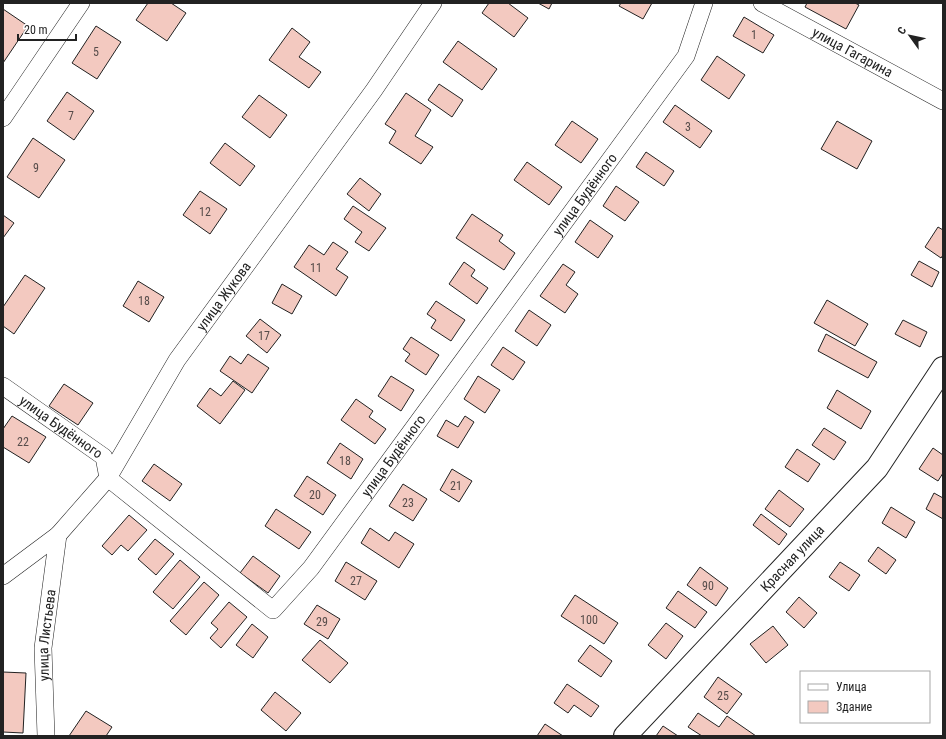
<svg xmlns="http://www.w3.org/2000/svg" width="946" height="739" viewBox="0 0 946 739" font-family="'Roboto Condensed',sans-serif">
  <rect width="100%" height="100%" fill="#fff"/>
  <g fill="#f3c9c0" stroke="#222">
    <polygon points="148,3 171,3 186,13 167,41 136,20"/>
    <polygon points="489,3 508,3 528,18 514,37 482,13"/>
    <polygon points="538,3 552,3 549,9"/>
    <polygon points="621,3 652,3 643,19 619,6"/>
    <polygon points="807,3 855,3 859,5 846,29 805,7"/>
    <polygon points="3,9 28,26 3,63"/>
    <polygon points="744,17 774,35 763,53 733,36"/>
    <polygon points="96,26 121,42 97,79 72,63"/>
    <polygon points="292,28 310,42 299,57 321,72 309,88 269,60"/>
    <polygon points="458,41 497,69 482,90 443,62"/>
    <polygon points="717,56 745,75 729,99 701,80"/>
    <polygon points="439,84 463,100 452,117 428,100"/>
    <polygon points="67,92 94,111 74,140 47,121"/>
    <polygon points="406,93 431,110 415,136 433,147 421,164 389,143 396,131 385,124"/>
    <polygon points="259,95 287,115 270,138 242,117"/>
    <polygon points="675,105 712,131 700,148 663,122"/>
    <polygon points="572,121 598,139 581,163 555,145"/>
    <polygon points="837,121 872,141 857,169 821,149"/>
    <polygon points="33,138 65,160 39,198 7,177"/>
    <polygon points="225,143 255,166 240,186 210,163"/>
    <polygon points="646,152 674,171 664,186 636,167"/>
    <polygon points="527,162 562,187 549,205 514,180"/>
    <polygon points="360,178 381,194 369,211 347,194"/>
    <polygon points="616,186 639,202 625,221 603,206"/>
    <polygon points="200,191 227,209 210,234 183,215"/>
    <polygon points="353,206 386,228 369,251 355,242 362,232 344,219"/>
    <polygon points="472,214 503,235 499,241 515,253 504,270 456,238"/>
    <polygon points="3,215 14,223 3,238"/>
    <polygon points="590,220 613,236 598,258 575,242"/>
    <polygon points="938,227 943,230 943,255 941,258 925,247"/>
    <polygon points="333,242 348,252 336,269 348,277 336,296 294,267 309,245 324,255"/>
    <polygon points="919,261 939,272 932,287 911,275"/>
    <polygon points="464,262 475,270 471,276 488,288 477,304 449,284"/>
    <polygon points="563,264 575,272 566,285 578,294 565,313 540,296"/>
    <polygon points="25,275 45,288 14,334 3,326 3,307"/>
    <polygon points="138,281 164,297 149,322 123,306"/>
    <polygon points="282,284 302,296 292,314 272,303"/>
    <polygon points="827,300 868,324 855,346 814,323"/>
    <polygon points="436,301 465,320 451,341 431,328 436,320 427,314"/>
    <polygon points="529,310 551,325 537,346 515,331"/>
    <polygon points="260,319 281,335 267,353 246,336"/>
    <polygon points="903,320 927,332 920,347 895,334"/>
    <polygon points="826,334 877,362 868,378 818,351"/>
    <polygon points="411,337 439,355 426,375 405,361 410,354 403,349"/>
    <polygon points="503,347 525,362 513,380 491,365"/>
    <polygon points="248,354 269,368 252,393 220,371 230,356 241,364"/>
    <polygon points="391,376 414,390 401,411 378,396"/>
    <polygon points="478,376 500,390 485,413 464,399"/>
    <polygon points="233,381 245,390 220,424 197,406 210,388 221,396"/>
    <polygon points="64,384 93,403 78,425 49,406"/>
    <polygon points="837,390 871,411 861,429 827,408"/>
    <polygon points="356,399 373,411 369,417 386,429 375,444 341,420"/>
    <polygon points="12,416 46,437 29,463 3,447 3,429"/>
    <polygon points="465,416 474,422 458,448 437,436 446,420 458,427"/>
    <polygon points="824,428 846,442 834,460 812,445"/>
    <polygon points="340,443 363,459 351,479 327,463"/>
    <polygon points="933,448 943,455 943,473 938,481 919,469"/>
    <polygon points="797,449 820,464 808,482 785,467"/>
    <polygon points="154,464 182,484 170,501 142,481"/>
    <polygon points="452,469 472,481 459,502 440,490"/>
    <polygon points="307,476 336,495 323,515 294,496"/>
    <polygon points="403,484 427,499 413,521 389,506"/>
    <polygon points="779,490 804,509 790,527 765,509"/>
    <polygon points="934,493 943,498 943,519 926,509"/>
    <polygon points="891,507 915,522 906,538 882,523"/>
    <polygon points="276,509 311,532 299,549 265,526"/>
    <polygon points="761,514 787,534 779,545 753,525"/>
    <polygon points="129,515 147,530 128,551 121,545 112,555 102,546"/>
    <polygon points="370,528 389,541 395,532 414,544 399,568 361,543"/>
    <polygon points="155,539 174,554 156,575 138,559"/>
    <polygon points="878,547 896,560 886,574 868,561"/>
    <polygon points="253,556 280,576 268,593 240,573"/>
    <polygon points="180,560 200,577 173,609 153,592"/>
    <polygon points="346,562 377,581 365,600 335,581"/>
    <polygon points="840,562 860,575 849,591 829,577"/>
    <polygon points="700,567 728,588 716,606 687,585"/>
    <polygon points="204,582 219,595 186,635 170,621"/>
    <polygon points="678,591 707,612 695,628 666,608"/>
    <polygon points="575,595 618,623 604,644 561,616"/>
    <polygon points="799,597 817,613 804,628 786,612"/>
    <polygon points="229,602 247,617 221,648 210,638 218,629 211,623"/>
    <polygon points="317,605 340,619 328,639 304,624"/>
    <polygon points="666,623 683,636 666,659 648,645"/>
    <polygon points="252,624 268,637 253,658 236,645"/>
    <polygon points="773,626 788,645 766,663 750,644"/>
    <polygon points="320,640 348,663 330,683 302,660"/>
    <polygon points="590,645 612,661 601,677 578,661"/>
    <polygon points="3,672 26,673 23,733 3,732"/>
    <polygon points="718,677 742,694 727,714 704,697"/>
    <polygon points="567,684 599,706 591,717 574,705 568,713 554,703"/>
    <polygon points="275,692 301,713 286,731 261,710"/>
    <polygon points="86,711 112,727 106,736 69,736"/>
    <polygon points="698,713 719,727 727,716 756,736 702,736 688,727"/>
    <polygon points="545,724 563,736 537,736"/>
    <polygon points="663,726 678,736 656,736"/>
  </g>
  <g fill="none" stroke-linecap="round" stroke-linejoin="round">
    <g stroke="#222" stroke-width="18">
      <g id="street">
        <path id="s1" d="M762,3L943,101"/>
        <polyline points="3,118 81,3"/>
        <path id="s2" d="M3,386L104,457L108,478L273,610L311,568L686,56L704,3"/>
        <path id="s3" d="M3,576L58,535L108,478L177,360L374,90L433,3"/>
        <path id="s4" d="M46,736L43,648L58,535"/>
      </g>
    </g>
    <g stroke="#222" stroke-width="24">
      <g id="secondary">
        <path id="s5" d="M625,736L877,468L943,368"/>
      </g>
    </g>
    <use href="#street" stroke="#fff" stroke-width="17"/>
    <use href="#secondary" stroke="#fff" stroke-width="22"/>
  </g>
  <g text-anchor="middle" stroke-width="3" stroke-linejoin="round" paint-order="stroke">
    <g font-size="12" fill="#564c4a">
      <text x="754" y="39">1</text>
      <text x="96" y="56">5</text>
      <text x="71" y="120">7</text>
      <text x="688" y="131">3</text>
      <text x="36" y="172">9</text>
      <text x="205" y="216">12</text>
      <text x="316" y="272">11</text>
      <text x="144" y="305">18</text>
      <text x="264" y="340">17</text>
      <text x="23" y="446">22</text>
      <text x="345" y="465">18</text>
      <text x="456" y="490">21</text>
      <text x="315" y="499">20</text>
      <text x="408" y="507">23</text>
      <text x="356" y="585">27</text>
      <text x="708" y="590">90</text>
      <text x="589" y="624">100</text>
      <text x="322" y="626">29</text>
      <text x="723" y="700">25</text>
    </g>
    <g font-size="14" fill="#222" stroke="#fff">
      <text dy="5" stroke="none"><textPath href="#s1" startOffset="103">улица Гагарина</textPath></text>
      <text dy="5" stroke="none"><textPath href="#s2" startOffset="876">улица Будённого</textPath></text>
      <text dy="5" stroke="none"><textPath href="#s3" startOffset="360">улица Жукова</textPath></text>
      <text dy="5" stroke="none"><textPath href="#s2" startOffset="71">улица Будённого</textPath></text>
      <text dy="5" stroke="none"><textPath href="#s2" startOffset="552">улица Будённого</textPath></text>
      <text dy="5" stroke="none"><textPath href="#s5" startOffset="244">Красная улица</textPath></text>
      <text dy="5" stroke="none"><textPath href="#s4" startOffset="101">улица Листьева</textPath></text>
    </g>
  </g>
  <rect width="946" height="739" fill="none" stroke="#222222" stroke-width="8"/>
  <rect x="800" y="671" width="130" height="52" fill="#ffffff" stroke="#a7a7a7"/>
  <rect x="808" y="684" width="20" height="6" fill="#ffffff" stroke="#a7a7a7"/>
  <text x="836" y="691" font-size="12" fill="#222222">Улица</text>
  <rect x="808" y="701" width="20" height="12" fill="#f3c9c0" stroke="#a7a7a7"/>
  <text x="836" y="711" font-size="12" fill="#222222">Здание</text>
  <g transform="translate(910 36) rotate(303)" stroke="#ffffff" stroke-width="3" paint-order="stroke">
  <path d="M0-3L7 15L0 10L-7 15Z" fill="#222222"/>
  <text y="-6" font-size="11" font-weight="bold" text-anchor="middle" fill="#222222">С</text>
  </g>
  <path d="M18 34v6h58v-6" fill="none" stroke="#222222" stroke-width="2"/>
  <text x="24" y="34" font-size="12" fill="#222222" stroke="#ffffff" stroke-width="3" paint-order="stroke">20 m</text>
</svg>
